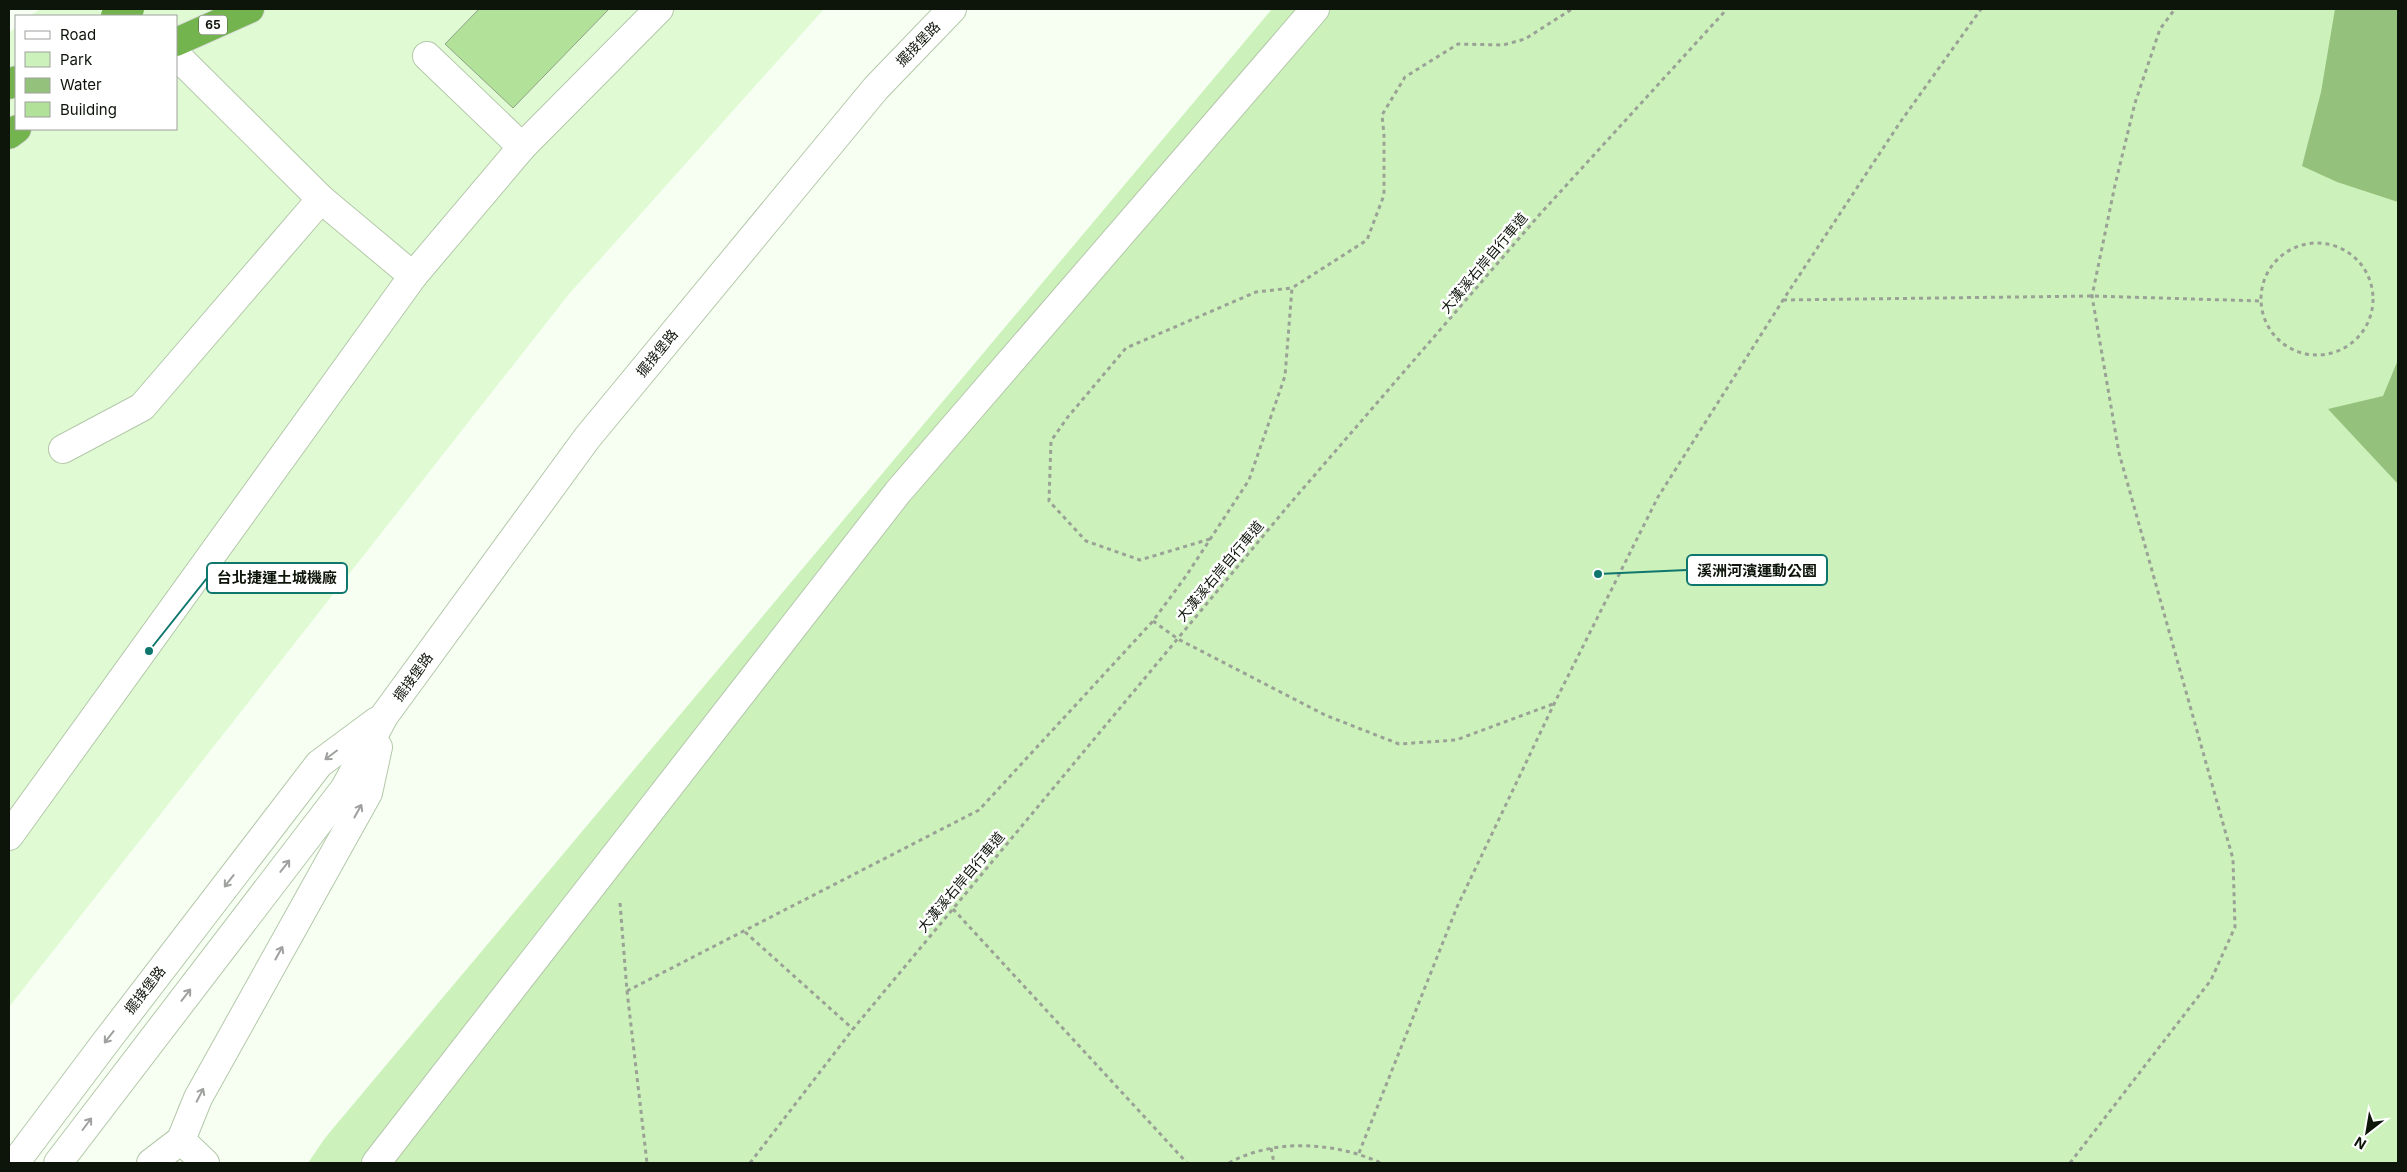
<svg xmlns="http://www.w3.org/2000/svg" width="2407" height="1172" viewBox="0 0 2407 1172" font-family="Inter,'Noto Sans TC',sans-serif">
  <rect width="100%" height="100%" fill="#f6fff2"/>
  <polygon fill="#e0fbd4" points="40,9 824,9 569,294 9,1007 9,33 16,27 16,129 176,129 176,16 30,16"/>
  <polygon fill="#ccf1ba" points="1272,9 2398,9 2398,1163 308,1163 325,1138"/>
  <g fill="#94c27d">
    <polygon points="2335,9 2398,9 2398,202 2337,182 2302,166 2321,92"/>
    <polygon points="2398,360 2398,484 2328,409 2383,396"/>
  </g>
  <polygon fill="#b2e19a" stroke="#8ea285" points="479,9 609,9 513,108 445,44"/>
  <g fill="none" stroke-linecap="round" stroke-linejoin="round">
    <g stroke="#b4c8aa" stroke-width="30">
      <g id="minor">
        <polyline points="176,55 321,199 413,276"/>
        <polyline points="427,56 522,147"/>
        <polyline points="63,449 142,407 321,199"/>
        <polyline points="9,836 413,276 522,147 659,9"/>
        <polyline points="181,1140 205,1163"/>
        <polyline points="15,1163 105,1043 319,764 377,721"/>
        <polyline points="58,1163 345,788 384,716 587,438 876,88 952,9"/>
        <polyline points="151,1163 181,1140 198,1098 368,793 378,747"/>
        <polyline points="376,1163 898,492 1315,9"/>
      </g>
    </g>
    <g stroke="#dddedd" stroke-width="30">
      <g id="highway">
        <polyline points="176,42 250,9"/>
        <polyline points="9,85 16,80"/>
        <polyline points="9,135 17,129"/>
      </g>
    </g>
    <g stroke="#9aa296" stroke-width="3" stroke-dasharray="4 4" stroke-linecap="butt">
      <circle cx="2317" cy="299" r="56"/>
      <polyline points="1783,300 2092,296 2261,301"/>
      <polyline points="1210,539 1140,560 1086,541 1049,501 1051,441 1067,418 1126,348 1256,292 1292,288"/>
      <polyline points="1153,621 1178,639 1325,715 1399,744 1456,740 1553,704"/>
      <polyline points="620,903 627,991 647,1163"/>
      <polyline points="953,909 1187,1163"/>
      <polyline points="745,932 853,1029"/>
      <polyline points="627,991 979,810 1153,621 1186,576 1249,480 1285,376 1292,288 1367,240 1384,195 1384,135 1382,115 1405,77 1458,44 1503,45 1525,39 1572,9"/>
      <polyline points="1271,1148 1274,1163"/>
      <polyline points="1359,1153 1457,907 1554,704 1658,497 1783,300 1899,124 1981,9"/>
      <polyline points="750,1163 853,1029 1288,506 1541,213 1727,9"/>
      <path d="M1229,1163C1274,1138 1335,1142 1381,1163"/>
      <polyline points="2070,1163 2211,980 2235,927 2233,859 2119,453 2092,296 2115,185 2135,103 2160,29 2175,9"/>
    </g>
    <use href="#minor" stroke="#fff" stroke-width="28"/>
    <use href="#highway" stroke="#73b44e" stroke-width="28"/>
    <g stroke="#dddedd" stroke-width="30" stroke-linecap="butt">
      <polyline id="highway-bridge" points="115,16 130,9"/>
    </g>
    <use href="#highway-bridge" stroke="#73b44e" stroke-width="28"/>
  </g>
  <defs><path id="oneway-shaft" d="M-6 0H5M1.5-3L5.5 0L1.5 3" fill="none" stroke-width="1.6" stroke-linecap="round" stroke-linejoin="round" transform="scale(1.25)"/></defs>
  <g stroke="#9ea19d">
    <use href="#oneway-shaft" transform="translate(331 755) rotate(143)"/>
    <use href="#oneway-shaft" transform="translate(358 811) rotate(-61)"/>
    <use href="#oneway-shaft" transform="translate(285 866) rotate(-52)"/>
    <use href="#oneway-shaft" transform="translate(229 881) rotate(128)"/>
    <use href="#oneway-shaft" transform="translate(279 953) rotate(-61)"/>
    <use href="#oneway-shaft" transform="translate(186 995) rotate(-52)"/>
    <use href="#oneway-shaft" transform="translate(109 1037) rotate(128)"/>
    <use href="#oneway-shaft" transform="translate(200 1095) rotate(-63)"/>
    <use href="#oneway-shaft" transform="translate(87 1124) rotate(-53)"/>
  </g>
  <g text-anchor="middle" stroke-width="5" stroke-linejoin="round" paint-order="stroke">
    <rect fill="#fff" stroke="#565a53" stroke-width="1" x="199" y="15.5" width="28" height="19" rx="4"/>
    <g font-size="12" font-weight="bold" fill="#0d1409">
      <text x="213" y="29">65</text>
    </g>
    <g font-size="14" fill="#0d1409" stroke="#fff">
      <text transform="translate(918 44) rotate(-46)" y="5">擺接堡路</text>
      <text transform="translate(1484 263) rotate(-50)" y="5">大漢溪右岸自行車道</text>
      <text transform="translate(657 353) rotate(-51)" y="5">擺接堡路</text>
      <text transform="translate(1220 571) rotate(-50)" y="5">大漢溪右岸自行車道</text>
      <text transform="translate(413 677) rotate(-54)" y="5">擺接堡路</text>
      <text transform="translate(961 882) rotate(-50)" y="5">大漢溪右岸自行車道</text>
      <text transform="translate(145 990) rotate(-52)" y="5">擺接堡路</text>
    </g>
  </g>
  <path fill="none" stroke="#0f766e" stroke-width="2" d="M1598 574L1687 570M149 651L207 578"/>
  <g fill="#0f766e" stroke="#fff" stroke-width="2">
    <circle cx="1598" cy="574" r="5"/>
    <circle cx="149" cy="651" r="5"/>
  </g>
  <g fill="#fff" stroke="#0f766e" stroke-width="2">
    <rect x="1687" y="555" width="140" height="30" rx="5"/>
    <rect x="207" y="563" width="140" height="30" rx="5"/>
  </g>
  <g font-size="15" text-anchor="middle" font-weight="bold" fill="#0d1409">
    <text x="1757" y="576">溪洲河濱運動公園</text>
    <text x="277" y="583">台北捷運土城機廠</text>
  </g>
  <rect width="2407" height="1172" fill="none" stroke="#0d1409" stroke-width="20"/>
  <rect x="15" y="15" width="162" height="115" fill="#ffffff" stroke="#9ea19d"/>
  <rect x="25" y="31" width="25" height="8" fill="#ffffff" stroke="#9ea19d"/>
  <text x="60" y="40" font-size="15" fill="#0d1409">Road</text>
  <rect x="25" y="52" width="25" height="15" fill="#ccf1ba" stroke="#9ea19d"/>
  <text x="60" y="65" font-size="15" fill="#0d1409">Park</text>
  <rect x="25" y="78" width="25" height="15" fill="#94c27d" stroke="#9ea19d"/>
  <text x="60" y="90" font-size="15" fill="#0d1409">Water</text>
  <rect x="25" y="102" width="25" height="15" fill="#b2e19a" stroke="#9ea19d"/>
  <text x="60" y="115" font-size="15" fill="#0d1409">Building</text>
  <g transform="translate(2367 1132) rotate(211)" stroke="#ffffff" stroke-width="4" paint-order="stroke">
  <path d="M0-4L9 19L0 12L-9 19Z" fill="#0d1409"/>
  <text y="-8" font-size="14" font-weight="bold" text-anchor="middle" fill="#0d1409">N</text>
  </g>
</svg>
